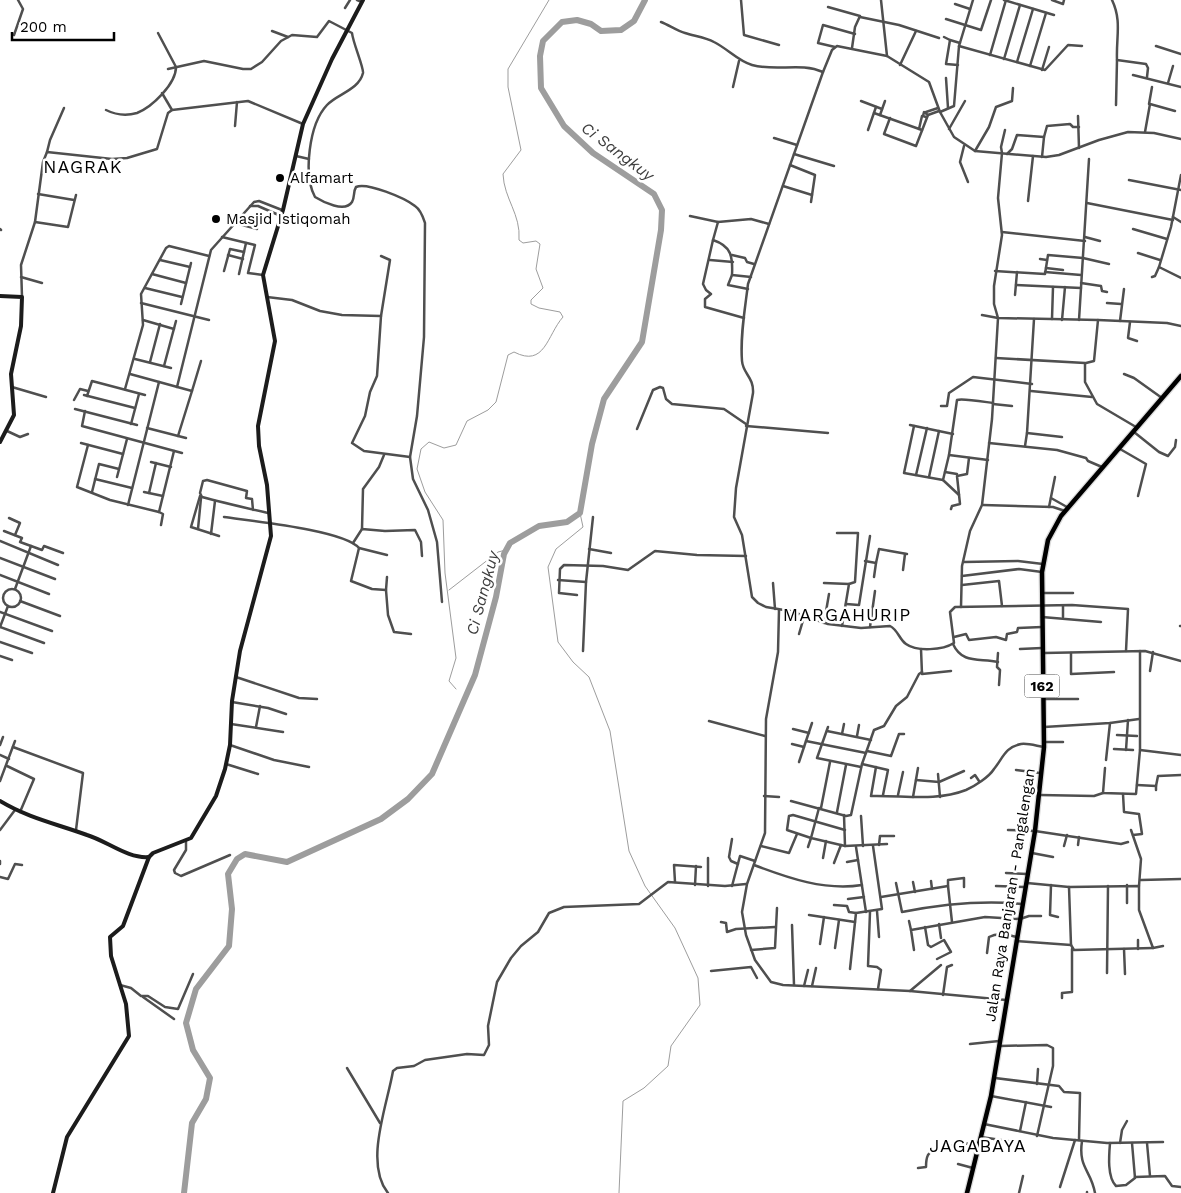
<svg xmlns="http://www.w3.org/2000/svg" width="1181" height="1193" viewBox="0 0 1181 1193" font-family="'Work Sans',sans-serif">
  <rect width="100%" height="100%" fill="#fff"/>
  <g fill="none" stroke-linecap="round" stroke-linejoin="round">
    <g stroke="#9d9d9d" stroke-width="1">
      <polyline points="580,513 583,527 556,549 548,567 558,642 573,662 589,677 610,731 629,851 645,886 675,928 698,978 700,1005 671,1046 668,1066 644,1088 623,1101 619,1193"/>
      <polyline points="449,590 498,552 506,550"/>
      <path d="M456,689L449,681L456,658L445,573L443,520L425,492L417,469L421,449L429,442L444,448L456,445L467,421L488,410L496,402L508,355L514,352C545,368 547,335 563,317L560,312L539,308L531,304V300L543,288L536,269L540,244L536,241L523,243L519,240C521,214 504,199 503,174L521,150L508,87V69L549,0"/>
    </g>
    <polyline stroke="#9d9d9d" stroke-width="6" points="184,1193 192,1123 206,1099 210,1078 193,1050 186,1023 196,989 229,946 232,909 228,874 237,859 245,854 287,862 381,819 408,799 432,774 475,675 496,597 504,554 510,543 539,526 567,522 580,513 592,444 604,399 642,342 661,230 662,210 654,194 593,153 564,126 541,88 540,56 543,41 562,22 577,20 591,24 601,31 621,30 634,21 645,0"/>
    <g stroke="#dbdbdb" stroke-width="7">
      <polyline id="primary" points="967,1193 991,1096 1035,831 1044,747 1042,572 1048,540 1061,516 1181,376"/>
    </g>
    <g stroke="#4f4f4f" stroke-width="2.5">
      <polyline points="357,0 362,2"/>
      <polyline points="741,0 744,35 779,45"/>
      <polyline points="881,0 887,56"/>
      <polyline points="1004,0 1054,15"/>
      <polyline points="1052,0 1063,4 1064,0"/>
      <path d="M1112,0C1122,21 1116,37 1117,60L1146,64L1148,68L1147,77"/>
      <polyline points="955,4 970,9"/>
      <polyline points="828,7 860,16 855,27 852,48"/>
      <polyline points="345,8 350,0"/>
      <polyline points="860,17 899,25 939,38"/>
      <polyline points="946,19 981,30 991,0"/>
      <path d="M661,22C669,25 677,31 685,33C694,36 705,37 714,42C728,49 738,61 752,65C777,72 800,62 823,72"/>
      <polyline points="272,31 288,37"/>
      <polyline points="14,35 23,9 18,0"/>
      <polyline points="944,37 950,40 946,64 958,65"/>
      <polyline points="950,40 960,43"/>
      <polyline points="959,46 973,0"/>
      <polyline points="1156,46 1181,54"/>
      <polyline points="835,47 818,43 823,25 855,34"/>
      <polyline points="990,55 1006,0"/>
      <polyline points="1004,59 1020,5"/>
      <polyline points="1017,62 1033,9"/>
      <polyline points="900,65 916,31"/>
      <polyline points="1030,66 1046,13"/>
      <path d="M168,69L204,61L243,69H251L262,62L281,41L292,35L317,37L329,21L352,33C353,43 364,68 363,73C359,90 337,94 327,105C309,124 303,175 315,197C323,202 345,213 352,202C355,197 353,192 356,187C367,182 405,198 415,206C421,210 423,217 425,223L424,337L417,416L410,457L413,479L428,510L437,542L442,602"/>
      <polyline points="1042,70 1049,47"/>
      <polyline points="1133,75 1181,87"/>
      <polyline points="946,78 948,108"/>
      <polyline points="1168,83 1173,66"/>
      <polyline points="733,87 739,61"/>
      <polyline points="162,93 172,110"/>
      <polyline points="861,101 882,109"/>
      <polyline points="1149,104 1152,87"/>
      <polyline points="1116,105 1117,60"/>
      <path d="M106,110C116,115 126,116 137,113C152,107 176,84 176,67L158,33"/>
      <polyline points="926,112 938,108"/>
      <polyline points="940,112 954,106 959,46 1045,70 1068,45 1082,46"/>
      <polyline points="874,113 922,130"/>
      <polyline points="880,115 885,101"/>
      <polyline points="928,115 939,111"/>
      <polyline points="1078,116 1079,148"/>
      <polyline points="890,118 884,134 916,146 928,115 924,112 923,116 926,117"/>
      <polyline points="235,126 237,102"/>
      <polyline points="919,129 922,116"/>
      <polyline points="949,129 965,101"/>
      <polyline points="868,130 876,107"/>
      <polyline points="1145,132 1150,104 1175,111"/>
      <polyline points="774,138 797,145"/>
      <polyline points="964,146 960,162 968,182"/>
      <polyline points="975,151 989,127 996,107 1012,101 1013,88"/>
      <polyline points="47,152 50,140 64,108"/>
      <polyline points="794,154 834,166"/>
      <polyline points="1007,154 1012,149 1017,135 1044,137 1047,126 1070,124 1073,127 1079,127"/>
      <polyline points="296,156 309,159"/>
      <polyline points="1042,157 1044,137"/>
      <polyline points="790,165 815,175 811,202"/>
      <polyline points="1129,180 1181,190"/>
      <polyline points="783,186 812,195"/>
      <polyline points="38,194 74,200"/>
      <polyline points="1028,201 1033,156"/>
      <polyline points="1087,203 1173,220"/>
      <polyline points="250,206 258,206 281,216"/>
      <polyline points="690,216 718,222 751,219 769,224"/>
      <polyline points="1173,217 1181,222"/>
      <polyline points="35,222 68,227 76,195"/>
      <path d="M718,222L713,240C731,246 733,256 732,275L751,277"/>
      <polyline points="235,223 257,229"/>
      <polyline points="0,229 1,230"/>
      <polyline points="1133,229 1167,239"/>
      <polyline points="1002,232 1085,241"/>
      <polyline points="222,237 255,245 248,273 263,275"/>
      <polyline points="1085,237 1100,241"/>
      <polyline points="713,240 703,284 706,290 711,294 705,299 705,307 744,318"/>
      <polyline points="1138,253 1160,260"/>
      <polyline points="228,255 243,259"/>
      <polyline points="732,255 745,258 747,262 754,264"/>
      <polyline points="381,256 390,260 381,316"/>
      <polyline points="1040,259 1047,260"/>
      <polyline points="160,260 190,267"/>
      <polyline points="710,260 733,262"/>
      <polyline points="1159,267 1171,227 1181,175"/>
      <polyline points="1046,268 1063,270"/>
      <polyline points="224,271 230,249 244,252"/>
      <polyline points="995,271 1045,274 1048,255 1083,258 1109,264"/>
      <polyline points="1045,272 1081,275"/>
      <polyline points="152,274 186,283"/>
      <polyline points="239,274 246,243"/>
      <polyline points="732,275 728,285 748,289"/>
      <polyline points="21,277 42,283"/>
      <polyline points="1152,277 1155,276 1159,267 1181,278"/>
      <polyline points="1081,283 1101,286 1102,291 1107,292"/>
      <polyline points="1016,285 1081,288"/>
      <polyline points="145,288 182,297"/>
      <polyline points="1015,295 1017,272"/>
      <polyline points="22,297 21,265 35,222 43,162 47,152 112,159 127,158 157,149 168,113 172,110 248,101 303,124"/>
      <polyline points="267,297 292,300 320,311 342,315 381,316 377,376 370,392 365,416 352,443 364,451 410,457"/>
      <polyline points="141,303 209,320"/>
      <polyline points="1107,303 1121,304"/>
      <polyline points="181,304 191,263"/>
      <polyline points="982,315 998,318 1098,320 1167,323 1181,326"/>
      <polyline points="1034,319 1027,433 1062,437"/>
      <polyline points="1052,319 1053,287"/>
      <polyline points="143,320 174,329"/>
      <polyline points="1062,320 1065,287"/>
      <polyline points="1079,320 1089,159"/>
      <polyline points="1120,321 1124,289"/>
      <polyline points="1130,322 1128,338 1137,341"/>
      <polyline points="996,358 1085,363 1085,382 1097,404 1136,427"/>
      <polyline points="135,359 171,368"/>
      <polyline points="150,362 160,324"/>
      <polyline points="1086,363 1094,361 1098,320"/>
      <polyline points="164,366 176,321"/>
      <polyline points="130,374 192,391 201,361"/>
      <polyline points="1124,374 1134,378 1162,398"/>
      <polyline points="12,387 46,397"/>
      <polyline points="177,387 211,250 254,202 259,201 282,210"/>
      <polyline points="125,389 143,325 141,294 166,248 169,246 209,256"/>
      <polyline points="1031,391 1092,397"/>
      <polyline points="84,395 135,408"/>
      <polyline points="87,396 92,381 145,395"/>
      <polyline points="74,400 80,389 88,391"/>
      <polyline points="993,404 1012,406"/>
      <polyline points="941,406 947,406 949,393 973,377 1032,384"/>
      <polyline points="75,409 137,425"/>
      <polyline points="85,411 82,426 182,453"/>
      <polyline points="131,424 139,394"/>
      <polyline points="910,425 953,434"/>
      <polyline points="746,426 828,433"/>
      <polyline points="914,426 904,473 943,480"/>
      <polyline points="147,428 186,438"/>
      <polyline points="637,429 653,390 660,387 663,388 666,399 672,404 724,409 746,424"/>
      <polyline points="7,431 20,437 28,434"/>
      <polyline points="1134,432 1159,452 1168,456 1175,447 1176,440"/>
      <polyline points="178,436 192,391"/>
      <polyline points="81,443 123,454"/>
      <polyline points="989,443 1057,450 1086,458 1088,461 1102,467"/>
      <polyline points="88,445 77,487 110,500 159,512 163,514 161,525"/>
      <polyline points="1025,446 1027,433"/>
      <polyline points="1120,449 1146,464 1138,496"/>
      <polyline points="949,455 943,480 959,495"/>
      <path d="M988,460L949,455L957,400C962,398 985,402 993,403"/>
      <polyline points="151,462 171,467"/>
      <polyline points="945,472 957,474"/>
      <polyline points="916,475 927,428"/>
      <polyline points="117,477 127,439"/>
      <polyline points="929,477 939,431"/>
      <polyline points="95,479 132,488"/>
      <polyline points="92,492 99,464 119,469"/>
      <polyline points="144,492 163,496"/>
      <polyline points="149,493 156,463"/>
      <polyline points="200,496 191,527 219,536"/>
      <polyline points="1051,498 1067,507"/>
      <polyline points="128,505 159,382"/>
      <polyline points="983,505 1053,507 1065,511"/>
      <polyline points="1049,507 1055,477"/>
      <polyline points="951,509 952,506 960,504 957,476 967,474 969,458"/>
      <path d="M253,510L252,499L246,498L247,491L207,480L203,481L200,493L202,497C224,503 246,508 268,513"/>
      <polyline points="159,512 174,451"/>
      <path d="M224,517C251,521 344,530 359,548L351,581L372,589L386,590L387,577"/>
      <polyline points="9,518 20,523 15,535"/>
      <polyline points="198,529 201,498"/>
      <polyline points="362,529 363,489 379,467 384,455"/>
      <polyline points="4,531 22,538 20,542 42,550 44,546 63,553"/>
      <polyline points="837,533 858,533 855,582 849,584 842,626"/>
      <polyline points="211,534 215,501"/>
      <polyline points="0,541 58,565"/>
      <polyline points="353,543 362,529 385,531 415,530 421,542 422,556"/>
      <polyline points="359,548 387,555"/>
      <polyline points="589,549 611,553"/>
      <polyline points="0,558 55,579"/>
      <polyline points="865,561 876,563 879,549 907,554"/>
      <polyline points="964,562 1018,561 1043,564"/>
      <polyline points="903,570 905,554"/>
      <polyline points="0,575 49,594"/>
      <polyline points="962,576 1019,569 1042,572"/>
      <polyline points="874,577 876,563"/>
      <polyline points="558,580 586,582 593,517"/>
      <polyline points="773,583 775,609"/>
      <polyline points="824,583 849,584"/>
      <polyline points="962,585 999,581 1002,606"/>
      <circle cx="12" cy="598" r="9"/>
      <polyline points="15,589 31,546"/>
      <polyline points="386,590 388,615 394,632 411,634"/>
      <polyline points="1042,593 1073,593"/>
      <polyline points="577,595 559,593 560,569 564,565 603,566 628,570 655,551 697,555 746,556"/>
      <polyline points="20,601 60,616"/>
      <polyline points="846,604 859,605 870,536"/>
      <polyline points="961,607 962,566 970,531 982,505 992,419 998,318 994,304 994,286 1002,235 998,198 1002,153 1001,147 1005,130"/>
      <polyline points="779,610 778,652 766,719 765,833 747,884 742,912 746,935 755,960 771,982 783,985 910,991 1006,1000"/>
      <polyline points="0,612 52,631"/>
      <polyline points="1042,617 1101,622"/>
      <polyline points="1063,617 1063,606"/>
      <polyline points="824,623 829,594"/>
      <polyline points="1180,626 1181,626"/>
      <polyline points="0,627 44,643"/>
      <polyline points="0,627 8,606"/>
      <polyline points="870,627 875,591"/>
      <polyline points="799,634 804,617"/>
      <polyline points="954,637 966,634 969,640 996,637 1006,640 1007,634 1017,632 1018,628 1042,627"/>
      <polyline points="0,642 32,653"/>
      <path d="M953,644C962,664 979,658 998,662"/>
      <polyline points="921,649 922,674 951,671"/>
      <polyline points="1020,649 1042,648"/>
      <polyline points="583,651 586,582"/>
      <path d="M1126,651L1128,609L1072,605L955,607L950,612L954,643C943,650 917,652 906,644C899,639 898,630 890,626L861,628L828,624L790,611L766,607L758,603L752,597L742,535L734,517L736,488L753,393C754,377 743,374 742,361C740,336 745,309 748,284L823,72L832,50L837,46L887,56L929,82L940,112L954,137L975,151L1046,157L1059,155L1099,140L1128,132L1154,133L1181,139"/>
      <polyline points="998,653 997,667 1000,670 999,685"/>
      <polyline points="1044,653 1145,651 1181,661"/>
      <polyline points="1071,653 1071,674 1114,672"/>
      <polyline points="0,656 12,660"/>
      <polyline points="1150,671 1153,652"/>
      <polyline points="236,677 299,698 317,699"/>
      <polyline points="1044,699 1078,699"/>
      <polyline points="232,702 268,708 286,714"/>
      <polyline points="709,721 765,736"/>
      <polyline points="231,724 283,732"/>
      <polyline points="256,727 260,706"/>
      <polyline points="828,727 817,758 861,767"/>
      <polyline points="1044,727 1110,723 1139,719"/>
      <polyline points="793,729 809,733"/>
      <polyline points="827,731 871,740"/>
      <polyline points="842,734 844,724"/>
      <polyline points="1117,735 1137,736"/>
      <polyline points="857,736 859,725"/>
      <polyline points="806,741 866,753"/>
      <polyline points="1044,742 1063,742"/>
      <polyline points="792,744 804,747"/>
      <polyline points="0,745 3,737"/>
      <polyline points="230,745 274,760 309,767"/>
      <polyline points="13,747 83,773 76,830"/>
      <polyline points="1114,749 1133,750"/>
      <polyline points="1126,750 1128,720"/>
      <polyline points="1140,750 1181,755"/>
      <polyline points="867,751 891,756 899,734 904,734"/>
      <polyline points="0,755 9,759"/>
      <polyline points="1106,760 1110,723"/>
      <polyline points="799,762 812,723"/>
      <polyline points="226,764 258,774"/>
      <polyline points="862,764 888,770 883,795"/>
      <polyline points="7,766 34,779 20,812"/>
      <path d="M876,767L871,796C903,795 935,802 966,790C975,786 989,777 994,769C1003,758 1005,747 1021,744C1028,743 1037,746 1044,747"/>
      <polyline points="1105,768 1103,793 1136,794 1140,750 1140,651"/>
      <polyline points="1016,770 1040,773"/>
      <polyline points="938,774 940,797"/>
      <polyline points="971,778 975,775 979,781"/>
      <polyline points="916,780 939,782 964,771"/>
      <polyline points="0,781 15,741"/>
      <polyline points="1137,785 1156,786 1156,790"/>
      <polyline points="1156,786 1158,776 1181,775"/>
      <polyline points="1123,794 1124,812 1139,814 1142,834 1133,835"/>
      <polyline points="898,795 903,772"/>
      <polyline points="1040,795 1094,796 1103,793"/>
      <polyline points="764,796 779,797"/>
      <polyline points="913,797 918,768"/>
      <polyline points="791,801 846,816 851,815 862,764 874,730 884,726 896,706 907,697 919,674 922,672"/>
      <polyline points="819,808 811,838 845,846 887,844"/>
      <polyline points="821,808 830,762"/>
      <polyline points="837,812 846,765"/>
      <polyline points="844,815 845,846"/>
      <polyline points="861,816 863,846"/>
      <polyline points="0,830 15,810"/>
      <polyline points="1008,830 1035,831 1121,844 1128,842"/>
      <polyline points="1131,830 1141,859 1139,886"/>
      <polyline points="732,839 729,857 731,861 738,864"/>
      <polyline points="186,842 186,850 174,870 175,873 181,876 230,855"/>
      <polyline points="879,845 880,836 894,836"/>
      <polyline points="1078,845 1079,837"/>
      <polyline points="761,846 789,853 797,834"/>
      <polyline points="1064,846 1067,835"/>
      <polyline points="808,847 811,838 787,830 789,816 793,815 845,830"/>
      <polyline points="856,847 866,912"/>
      <polyline points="1032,853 1053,857"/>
      <polyline points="823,858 826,841"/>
      <polyline points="0,861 0,864"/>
      <polyline points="847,862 858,860"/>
      <polyline points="834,863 841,845"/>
      <path d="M754,865C788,878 825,891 862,885"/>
      <polyline points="1006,873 1027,874"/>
      <polyline points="0,877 8,879 15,864 22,865"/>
      <polyline points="1141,880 1181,879"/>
      <polyline points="931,881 932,889"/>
      <polyline points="675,882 674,865 701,867"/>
      <polyline points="913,882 915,892"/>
      <path d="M896,883L902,912C943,904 981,900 1022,904"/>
      <polyline points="1027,883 1069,887 1139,886 1139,910 1153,948 1163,946"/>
      <polyline points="695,885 696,866"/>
      <polyline points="1051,885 1050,915 1058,917"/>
      <polyline points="708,886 708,858"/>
      <polyline points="732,886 740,856 755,861"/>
      <polyline points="948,886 948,880 964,878 964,887"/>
      <polyline points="996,886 1025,887"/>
      <polyline points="1069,887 1071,945"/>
      <polyline points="881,897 948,886 952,922"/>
      <polyline points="848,899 864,897"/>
      <polyline points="1127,903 1127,885"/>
      <polyline points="834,905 847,906 849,912 856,913"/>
      <polyline points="877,911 879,937"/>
      <polyline points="870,912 868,966 877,967 881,970 878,989"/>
      <polyline points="809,915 855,922"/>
      <polyline points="909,921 911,930"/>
      <polyline points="721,922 726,923 727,932 736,929 775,927"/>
      <polyline points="939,924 941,938"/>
      <polyline points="792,925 794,985"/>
      <polyline points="925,927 928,945 931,947 944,940 951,952 937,959"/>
      <polyline points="1138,940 1138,949"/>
      <polyline points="1016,941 1071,945 1074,950 1153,948"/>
      <polyline points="820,944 824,917"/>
      <polyline points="835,948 839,920"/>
      <polyline points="1124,949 1125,974"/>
      <polyline points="751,950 775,948 777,908"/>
      <polyline points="914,950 911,930 985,917 1020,919 1029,916 1041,916"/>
      <path d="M987,953L989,937C998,932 1008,935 1017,937"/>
      <polyline points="850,969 856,913 882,909 873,846"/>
      <polyline points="711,971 751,967 757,978"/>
      <polyline points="1107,973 1108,886"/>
      <polyline points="120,985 131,988 141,996 148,996 165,1007 178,1009 193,974"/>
      <polyline points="804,986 808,970"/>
      <polyline points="812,986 816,968"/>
      <polyline points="910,991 941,965"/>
      <polyline points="943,995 947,967 952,965"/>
      <polyline points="143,997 174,1019"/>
      <polyline points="1062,998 1062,993 1072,992 1072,949"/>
      <polyline points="970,1044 999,1041"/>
      <polyline points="1000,1046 1047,1045 1053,1048 1053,1066 1037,1136"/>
      <polyline points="347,1068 380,1123"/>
      <polyline points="995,1078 1059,1086 1064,1092 1080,1093 1079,1140"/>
      <polyline points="1037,1084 1038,1069"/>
      <polyline points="991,1096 1051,1107"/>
      <polyline points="984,1124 1053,1138 1107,1143 1163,1142"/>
      <polyline points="1020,1131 1026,1102"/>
      <polyline points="981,1137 1014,1142"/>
      <path d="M1082,1141C1078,1168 1091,1170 1095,1193"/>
      <path d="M1110,1143C1109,1155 1107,1177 1116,1186L1126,1185L1135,1178L1132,1143"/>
      <polyline points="1120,1143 1122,1130 1127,1121"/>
      <polyline points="1147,1143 1150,1176"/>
      <polyline points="958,1164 973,1168"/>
      <path d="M918,1168L926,1167C926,1164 926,1159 928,1155C934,1146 968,1143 979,1143"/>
      <polyline points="1135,1177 1165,1176 1172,1186 1181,1187"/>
      <polyline points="1060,1187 1075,1140"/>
      <path d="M388,1193C364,1163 387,1106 393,1071L397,1068L414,1066L425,1060L467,1054L484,1055L489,1045L488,1026L497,982L511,958L521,946L538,932L549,913L564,907L639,904L668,882L725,886L746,884"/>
      <polyline points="1019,1193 1023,1176"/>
      <polyline points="1087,1193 1087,1192"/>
    </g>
    <g stroke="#1c1c1c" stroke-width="4">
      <polyline points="0,296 22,297 21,326 11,374 14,415 0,442"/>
      <path d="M0,801C28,818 57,824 87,835C107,841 128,859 149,857"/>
      <polyline points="53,1193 67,1137 129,1036 126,1004 111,956 110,937 123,926 149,857 153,853 191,838 216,796 225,769 230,745 232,701 240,651 271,536 267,485 259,446 258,426 275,341 263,275 283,210 303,124 332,59 363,0"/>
    </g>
    <use href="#primary" stroke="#000" stroke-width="4.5"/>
  </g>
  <g fill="#000" stroke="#fff" stroke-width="2">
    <circle cx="280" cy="178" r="5"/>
    <circle cx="216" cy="219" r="5"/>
  </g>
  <g text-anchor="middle" stroke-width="5" stroke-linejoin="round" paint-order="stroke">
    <rect fill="#fff" stroke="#4c4c4c" stroke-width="1" x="1024.5" y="674.5" width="35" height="23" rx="4"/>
    <g font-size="14" font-weight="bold" fill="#000">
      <text x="1042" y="691">162</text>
    </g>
    <g font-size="15" fill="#000" stroke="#fff" text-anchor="start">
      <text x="290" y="183">Alfamart</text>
      <text x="226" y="224">Masjid Istiqomah</text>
    </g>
    <g font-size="15" fill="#000" stroke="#fff">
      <text transform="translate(1010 895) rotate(-81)" y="5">Jalan Raya Banjaran - Pangalengan</text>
    </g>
    <g font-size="16" font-style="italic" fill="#3e3e3e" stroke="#fff">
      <text transform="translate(618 151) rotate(37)" y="6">Ci Sangkuy</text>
      <text transform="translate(482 593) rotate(-75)" y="6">Ci Sangkuy</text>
    </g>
    <g font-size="18" letter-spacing="1" fill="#000" stroke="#fff">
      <text x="83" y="173">NAGRAK</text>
      <text x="847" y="621">MARGAHURIP</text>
      <text x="978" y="1152">JAGABAYA</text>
    </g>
  </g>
  <path d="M12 32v8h102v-8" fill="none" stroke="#000000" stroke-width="2.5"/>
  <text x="20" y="32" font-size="15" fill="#000000" stroke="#ffffff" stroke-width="4" paint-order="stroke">200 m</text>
</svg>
